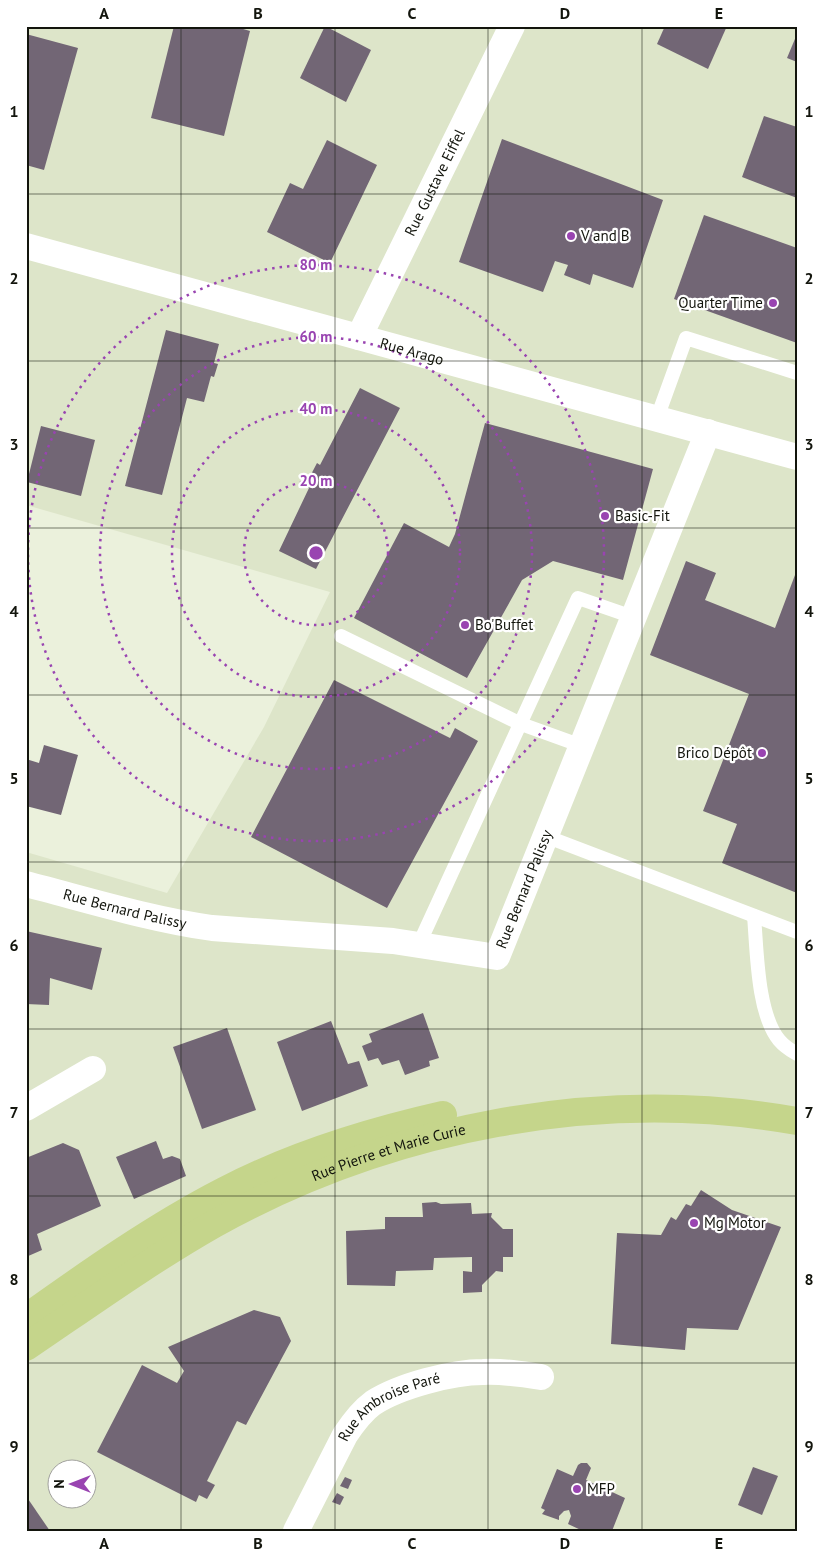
<svg xmlns="http://www.w3.org/2000/svg" width="823" height="1557" viewBox="0 0 823 1557" font-family="'PT Sans',sans-serif">
  <rect width="100%" height="100%" fill="#ebf1dc"/>
  <path fill="#dde5c9" fill-rule="evenodd" d="M26,26H797V1531H26V852L167,893L264,727L330,592L26,505ZM58,1470H88V1500H58Z"/>
  <g fill="#726675">
    <polygon points="174,26 233,26 250,31 224,136 151,118"/>
    <polygon points="325,26 371,50 346,102 300,78"/>
    <polygon points="665,26 727,26 708,69 657,44"/>
    <polygon points="26,34 78,48 44,170 26,165"/>
    <polygon points="797,34 797,62 787,58"/>
    <polygon points="764,116 797,127 797,198 742,177"/>
    <polygon points="502,139 663,200 633,288 593,274 590,285 564,275 568,265 555,261 543,292 459,262"/>
    <polygon points="327,140 377,165 330,263 267,232 290,183 303,189"/>
    <polygon points="704,215 797,248 797,343 674,299"/>
    <polygon points="166,330 219,344 214,363 218,364 214,377 211,376 204,402 187,398 162,495 125,486"/>
    <polygon points="360,388 400,408 316,569 279,551 309,488 305,486 317,463 320,465"/>
    <polygon points="485,423 653,469 623,580 553,561 522,580 467,678 354,618 404,523 449,547 455,534"/>
    <polygon points="41,426 95,440 81,496 27,482"/>
    <polygon points="686,561 716,573 705,600 775,628 795,575 797,576 797,893 722,863 737,824 703,811 749,694 650,655"/>
    <polygon points="334,680 450,738 455,728 478,741 387,908 251,837"/>
    <polygon points="44,745 78,755 61,815 26,806 26,759 39,763"/>
    <polygon points="26,931 102,948 92,990 50,978 49,1005 26,1004"/>
    <polygon points="423,1013 439,1058 429,1061 430,1066 405,1075 399,1060 382,1065 378,1058 368,1061 362,1046 372,1042 369,1034"/>
    <polygon points="331,1021 348,1064 359,1061 368,1086 302,1111 277,1042"/>
    <polygon points="227,1028 256,1110 202,1129 173,1047"/>
    <polygon points="156,1141 163,1159 172,1156 180,1159 186,1176 134,1199 116,1157"/>
    <polygon points="63,1143 79,1150 101,1206 37,1234 42,1250 26,1257 26,1158"/>
    <polygon points="701,1190 732,1210 781,1227 738,1330 687,1328 685,1350 611,1344 617,1233 661,1235 671,1217 676,1220 686,1204 691,1206"/>
    <polygon points="436,1202 441,1204 471,1203 472,1214 492,1213 491,1217 503,1229 513,1229 513,1257 503,1257 503,1272 496,1271 482,1285 482,1292 463,1293 463,1271 472,1272 472,1257 434,1258 433,1270 396,1271 395,1286 347,1285 346,1231 385,1229 385,1217 423,1217 422,1203"/>
    <polygon points="254,1310 280,1317 291,1341 246,1425 237,1421 207,1481 215,1485 207,1499 199,1495 196,1502 97,1452 142,1365 177,1383 184,1371 168,1347"/>
    <polygon points="581,1463 587,1463 591,1468 586,1480 625,1498 612,1531 583,1531 568,1524 571,1516 569,1510 564,1511 559,1516 559,1520 542,1514 545,1510 541,1508 557,1469 573,1476 578,1465"/>
    <polygon points="753,1467 778,1476 762,1515 738,1505"/>
    <polygon points="345,1477 352,1480 348,1489 340,1486"/>
    <polygon points="337,1493 344,1497 340,1505 332,1502"/>
    <polygon points="26,1496 50,1531 26,1531"/>
  </g>
  <g fill="none" stroke-linecap="round" stroke-linejoin="round">
    <g stroke="#fff" stroke-width="14">
      <polyline points="657,418 686,338 797,373"/>
      <polyline points="341,636 521,724 582,746"/>
      <polyline points="545,836 797,932"/>
      <path d="M754,916C757,950 757,1013 779,1040C784,1046 790,1050 797,1054"/>
      <polyline points="419,944 578,598 633,617"/>
    </g>
    <g stroke="#fff" stroke-width="26">
      <path id="s1" d="M26,246L797,457"/>
      <path id="s2" d="M359,337L512,26"/>
      <path id="s3" d="M26,884C88,900 149,919 212,928L393,941L497,957L708,432"/>
      <polyline points="26,1108 93,1069"/>
      <path id="s4" d="M296,1531L345,1435C353,1423 362,1411 373,1403C399,1386 452,1372 483,1372C503,1371 522,1374 541,1377"/>
    </g>
    <g stroke="#c5d58b" stroke-width="28">
      <path d="M26,1318C89,1273 156,1226 224,1191C293,1155 368,1132 443,1115"/>
      <path id="s5" d="M26,1347C88,1305 149,1261 214,1224C389,1127 599,1086 797,1121"/>
    </g>
  </g>
  <path fill="none" stroke="#13150d" stroke-width="1" stroke-opacity="0.55" d="M181,26V1531M335,26V1531M488,26V1531M642,26V1531M26,194H797M26,361H797M26,528H797M26,695H797M26,862H797M26,1029H797M26,1196H797M26,1363H797"/>
  <g fill="none" stroke="#9944b1" stroke-width="2.5" stroke-dasharray="2.5 5">
    <circle cx="316" cy="553" r="72"/>
    <circle cx="316" cy="553" r="144"/>
    <circle cx="316" cy="553" r="216"/>
    <circle cx="316" cy="553" r="288"/>
  </g>
  <g fill="#9944b1" stroke="#fff" stroke-width="2">
    <circle cx="571" cy="236" r="5"/>
    <circle cx="773" cy="303" r="5"/>
    <circle cx="605" cy="516" r="5"/>
    <circle cx="465" cy="625" r="5"/>
    <circle cx="762" cy="753" r="5"/>
    <circle cx="694" cy="1223" r="5"/>
    <circle cx="577" cy="1489" r="5"/>
  </g>
  <g text-anchor="middle" stroke-width="4.5" stroke-linejoin="round" paint-order="stroke">
    <g font-size="15" fill="#13150d" stroke="#fff">
      <text dy="5" stroke="none"><textPath href="#s2" startOffset="172">Rue Gustave Eiffel</textPath></text>
      <text dy="5" stroke="none"><textPath href="#s1" startOffset="400">Rue Arago</textPath></text>
      <text dy="5" stroke="none"><textPath href="#s3" startOffset="551">Rue Bernard Palissy</textPath></text>
      <text dy="5" stroke="none"><textPath href="#s3" startOffset="102">Rue Bernard Palissy</textPath></text>
      <text dy="5" stroke="none"><textPath href="#s5" startOffset="414">Rue Pierre et Marie Curie</textPath></text>
      <text dy="5" stroke="none"><textPath href="#s4" startOffset="162">Rue Ambroise Paré</textPath></text>
    </g>
    <g font-size="15" fill="#13150d" stroke="#fff" text-anchor="start">
      <text x="581" y="241">V and B</text>
      <text x="763" y="308" text-anchor="end">Quarter Time</text>
      <text x="615" y="521">Basic-Fit</text>
      <text x="475" y="630">Bo'Buffet</text>
      <text x="752" y="758" text-anchor="end">Brico Dépôt</text>
      <text x="704" y="1228">Mg Motor</text>
      <text x="587" y="1494">MFP</text>
    </g>
  </g>
  <circle cx="316" cy="553" r="8" fill="#9944b1" stroke="#fff" stroke-width="2.5"/>
  <g font-size="15" text-anchor="middle" font-weight="bold" fill="#9944b1" stroke="#fff" stroke-width="4.5" stroke-linejoin="round" paint-order="stroke">
    <text x="316" y="270">80 m</text>
    <text x="316" y="342">60 m</text>
    <text x="316" y="414">40 m</text>
    <text x="316" y="486">20 m</text>
  </g>
  <rect width="823" height="1557" fill="none" stroke="#ffffff" stroke-width="55"/>
  <g transform="translate(72 1484) rotate(270)"><circle r="24" fill="#ffffff" stroke="#a1a19e"/>
  <path d="M0-4L9 19L0 12L-9 19Z" fill="#9944b1"/>
  <text y="-8" font-size="14" font-weight="bold" text-anchor="middle" fill="#13150d">N</text>
  </g>
  <rect x="28" y="28" width="768" height="1502" fill="none" stroke="#13150d" stroke-width="2"/>
  <g font-size="16" text-anchor="middle" font-weight="bold" fill="#13150d">
    <text x="104" y="19">A</text>
    <text x="258" y="19">B</text>
    <text x="412" y="19">C</text>
    <text x="565" y="19">D</text>
    <text x="719" y="19">E</text>
    <text x="14" y="117">1</text>
    <text x="809" y="117">1</text>
    <text x="14" y="284">2</text>
    <text x="809" y="284">2</text>
    <text x="14" y="450">3</text>
    <text x="809" y="450">3</text>
    <text x="14" y="617">4</text>
    <text x="809" y="617">4</text>
    <text x="14" y="784">5</text>
    <text x="809" y="784">5</text>
    <text x="14" y="951">6</text>
    <text x="809" y="951">6</text>
    <text x="14" y="1118">7</text>
    <text x="809" y="1118">7</text>
    <text x="14" y="1285">8</text>
    <text x="809" y="1285">8</text>
    <text x="14" y="1452">9</text>
    <text x="809" y="1452">9</text>
    <text x="104" y="1549">A</text>
    <text x="258" y="1549">B</text>
    <text x="412" y="1549">C</text>
    <text x="565" y="1549">D</text>
    <text x="719" y="1549">E</text>
  </g>
</svg>
